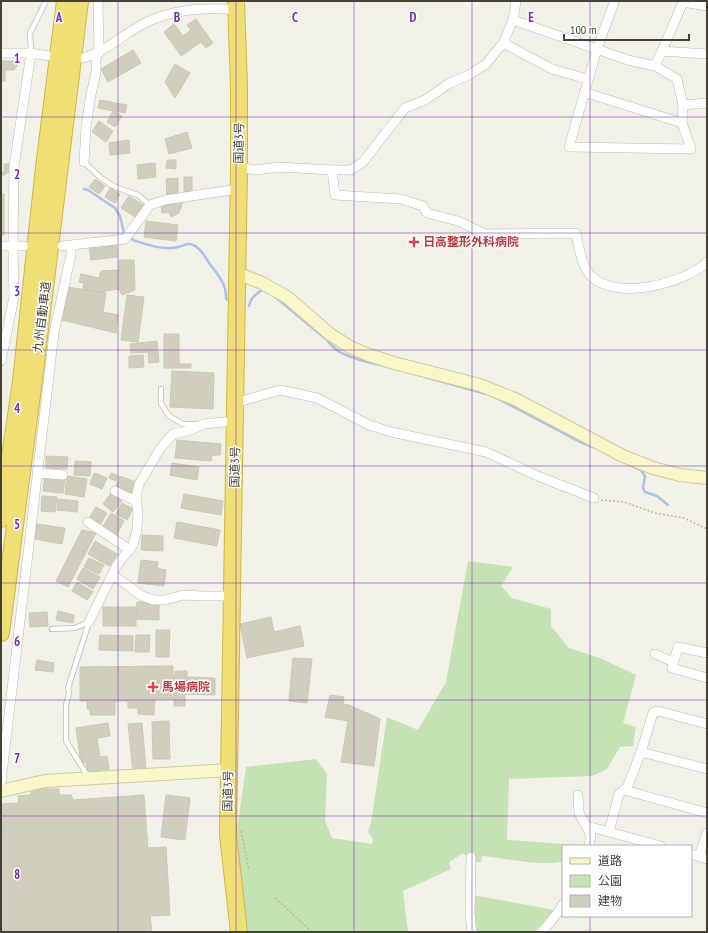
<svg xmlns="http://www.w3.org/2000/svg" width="708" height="933" viewBox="0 0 708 933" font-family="'PT Sans Narrow','Noto Sans JP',sans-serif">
  <rect width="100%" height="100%" fill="#f2f1e7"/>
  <g fill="#c4e2b4">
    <path d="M468,561L513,567L501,586L512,598L551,609V626L569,648L600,658L636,675L623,723L636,727L633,746L620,747L607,769L592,776L509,779L507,840L578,845V846H563V861C546,867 502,858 482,856L481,862H474L463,853L449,862L451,869L403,891L408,932H248L241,889L237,829L246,767L316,759L327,774L325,821L332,838L372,844L373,839L368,832L371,823L387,717L418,730L446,682Z"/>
    <polygon points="473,895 554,910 534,932 475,932"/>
  </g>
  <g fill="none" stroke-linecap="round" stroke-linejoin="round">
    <g stroke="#a9c2e9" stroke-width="2.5">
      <polyline points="84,189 88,190 115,208 120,216 124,233 126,234"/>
      <path d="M130,237L133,240C146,244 164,251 178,247C184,246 187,242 193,245C201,248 205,257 209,263C218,275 227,284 226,299L228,300"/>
      <path d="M274,296L327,340C339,358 365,361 384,366"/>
      <path d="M249,306C251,297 255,295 262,290L268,293"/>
      <polyline points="425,377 486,394"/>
      <polyline points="493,396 580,442 593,447"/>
      <polyline points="632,466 641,470 645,476 643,488 645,492 657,496 668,505"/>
    </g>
  </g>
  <g fill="#d2cebe" stroke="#ccc7b2">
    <polygon points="196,19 213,43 206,48 201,42 181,56 164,32 174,24 183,36 191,30 187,25"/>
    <polygon points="133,50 141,63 108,82 101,69"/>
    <polygon points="1,61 20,61 14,70 5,70 5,81 1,81"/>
    <polygon points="175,64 190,73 175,98 165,82"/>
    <polygon points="100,100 127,105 125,113 98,108"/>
    <polygon points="113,111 122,116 115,127 107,122"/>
    <polygon points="99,121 113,131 106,142 92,132"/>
    <polygon points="187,132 192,148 169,154 165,139"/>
    <polygon points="129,140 130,153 110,155 109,143"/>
    <polygon points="167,160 176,160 176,169 166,168"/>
    <polygon points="155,163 156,177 138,179 137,165"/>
    <polygon points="4,164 9,164 9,172 4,175 1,175 1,172 4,172"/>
    <rect x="184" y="177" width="8" height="18"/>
    <polygon points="178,178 178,198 167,198 166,179"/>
    <polygon points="95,179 105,186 99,194 89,187"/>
    <polygon points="110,188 120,194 115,203 105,197"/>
    <rect x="1" y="194" width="3" height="41"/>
    <polygon points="129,196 145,206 137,218 121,208"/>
    <polygon points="183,202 179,213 171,217 169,212 162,213 161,205"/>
    <polygon points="146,221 178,225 176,241 144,237"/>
    <polygon points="116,243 117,257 91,260 89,246"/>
    <polygon points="119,260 134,260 135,290 122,295 119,289 99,292 83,289 84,283 79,282 81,274 99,278 101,271 119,270"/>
    <polygon points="67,287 106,293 103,312 118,315 116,333 62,320"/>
    <polygon points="127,295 144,297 138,342 121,340"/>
    <polygon points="164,334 179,334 179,364 191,364 191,368 164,368"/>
    <polygon points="157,341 159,362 149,363 148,352 131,353 130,344"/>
    <polygon points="143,355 144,367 129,368 129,356"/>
    <polygon points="172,371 214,373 213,409 170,407"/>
    <polygon points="177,440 221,444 220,455 212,455 211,461 175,458"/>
    <polygon points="46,456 68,457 67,469 46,468"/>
    <polygon points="75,461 91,462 90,476 74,475"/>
    <polygon points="172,463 199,467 197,480 170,475"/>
    <polygon points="94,473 107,478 102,489 90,484"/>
    <polygon points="111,473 118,476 116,481 109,478"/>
    <polygon points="45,476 65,479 63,493 43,491"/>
    <polygon points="67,476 87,479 84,497 65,494"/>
    <polygon points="120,476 136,482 131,493 115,488"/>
    <polygon points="111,493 122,501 113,512 103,504"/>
    <polygon points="184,494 223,501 221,515 181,508"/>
    <polygon points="42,496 57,497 55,512 41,511"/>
    <polygon points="58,499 78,501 77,512 57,510"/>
    <polygon points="122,503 133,509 127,520 116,514"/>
    <polygon points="96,507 107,513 99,526 88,520"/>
    <polygon points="111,513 124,521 116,536 102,528"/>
    <polygon points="177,522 220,530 217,546 174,538"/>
    <polygon points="37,524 65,528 62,544 35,539"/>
    <polygon points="82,530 96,533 68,587 56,581"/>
    <polygon points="142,535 163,536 163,551 141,550"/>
    <polygon points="95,541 107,548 100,561 88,554"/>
    <polygon points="107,548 117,554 110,566 100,561"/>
    <polygon points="89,558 104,565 99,574 84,567"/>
    <polygon points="141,560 158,562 157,568 166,570 164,586 138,583"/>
    <polygon points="83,568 100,577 93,589 77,579"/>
    <polygon points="77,582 93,592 87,600 72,591"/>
    <polygon points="137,602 159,603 159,620 136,619"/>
    <rect x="103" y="607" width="33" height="19"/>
    <polygon points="58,611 74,615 73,623 56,620"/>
    <polygon points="47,612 48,626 30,627 29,613"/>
    <polygon points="271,617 274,632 300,626 304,646 247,658 240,624"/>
    <polygon points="156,630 170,630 169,657 156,657"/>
    <polygon points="100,635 133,636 133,651 99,650"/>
    <polygon points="136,635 150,635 149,652 135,652"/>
    <polygon points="293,658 312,659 307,703 289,701"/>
    <polygon points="37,660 54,663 53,672 35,670"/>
    <polygon points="173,666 173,675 175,677 175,671 187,671 187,677 215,678 215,695 185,694 185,706 174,706 174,699 155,699 154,715 138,714 138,708 128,708 128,701 115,701 115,715 90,715 90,709 87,709 87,701 80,701 80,667"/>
    <polygon points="330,695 344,697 343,704 349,705 380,719 374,766 341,762 348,721 325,717"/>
    <polygon points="169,721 170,759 153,759 152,722"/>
    <polygon points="108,723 110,736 97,738 100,757 107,756 109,769 88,772 86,762 81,763 76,728"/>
    <polygon points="142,723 146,769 133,771 128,724"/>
    <polygon points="33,789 59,789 59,795 71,795 73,800 144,795 148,848 166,847 170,915 150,916 152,932 1,932 1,839 3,839 1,804 19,803 18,796 30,795"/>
    <polygon points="166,795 190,798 185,840 161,837"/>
  </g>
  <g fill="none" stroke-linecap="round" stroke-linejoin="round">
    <g stroke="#bcbaab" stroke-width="6">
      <g id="lane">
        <polyline points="31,53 30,33 46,1"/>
        <polyline points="84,162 101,178 115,187 138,195 150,205"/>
        <polyline points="161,389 161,403 169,416 183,424 198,424"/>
        <polyline points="52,629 75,628 89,622"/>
        <polyline points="89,778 66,741 66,705 69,693 68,688 89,622"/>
      </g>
    </g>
    <g stroke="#bcbaab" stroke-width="10">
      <g id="street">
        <polyline points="98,1 99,53"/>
        <polyline points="516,1 513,20 628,60 655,66 677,79 683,105 682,123 691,149 569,147 597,49 614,3"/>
        <polyline points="503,43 552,69 587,79"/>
        <polyline points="662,51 683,2 707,6"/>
        <polyline points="1,53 31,53 49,56"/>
        <path d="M83,58C108,51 124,33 147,22C175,9 206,7 237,10"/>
        <polyline points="655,66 662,51 707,54"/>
        <polyline points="584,92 682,123"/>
        <polyline points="683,105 707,103"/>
        <polyline points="84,162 86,127 91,94 96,73 96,55"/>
        <path d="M239,167L256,170L279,167L332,170L335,195L401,199L423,206L427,213L458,221L485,234L576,233C579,246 581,266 591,276C616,301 684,284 707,262"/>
        <polyline points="332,170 351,170 363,162 405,108 425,100 450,83 469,75 486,64 503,43 513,20"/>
        <polyline points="1,246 24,246"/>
        <polyline points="62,246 125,239 150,205 165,200 238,189"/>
        <polyline points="1,361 14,297 13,247 14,166 31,53"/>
        <polyline points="235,403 280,390 317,398 369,425 391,432 486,452 540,477 594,498"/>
        <polyline points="37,473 63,475"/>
        <polyline points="115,491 136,501"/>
        <polyline points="88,522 130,550"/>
        <polyline points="112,575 129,586 140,595 153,600 165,600 183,595 202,596 232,596"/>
        <polyline points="89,622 117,565 133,545 137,529 138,513 136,498 139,484 160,449 173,434 190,430 204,424 235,421"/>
        <polyline points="707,653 678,647 672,668 707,678"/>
        <polyline points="655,654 673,662"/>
        <polyline points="641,752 707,769"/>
        <polyline points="1,782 54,333 71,254 71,246"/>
        <polyline points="624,790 707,813"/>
        <polyline points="578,795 579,813 591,835 589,846"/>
        <polyline points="587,826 661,846"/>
        <polyline points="609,832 619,794 627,788 641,752 653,713 658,711 707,724"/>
        <polyline points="691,854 707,859"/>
        <polyline points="699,856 707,833"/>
        <polyline points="471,857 470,914 472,932"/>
        <polyline points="542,932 559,911 563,904"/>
      </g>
    </g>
    <g stroke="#cdca9b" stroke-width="14">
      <g id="secondary">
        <polyline points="237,273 262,283 287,297 331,335 350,347 369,355 394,363 480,385 515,399 623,456 653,468 680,475 707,478"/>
        <polyline points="1,791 45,781 229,770"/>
      </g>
    </g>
    <g stroke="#ceb745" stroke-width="18">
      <g id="highway">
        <polyline points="236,1 239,87 239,167 228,835 239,932"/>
        <polyline points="1,519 21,381 44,167 65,1"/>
        <polyline points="1,633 32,395 80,1"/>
      </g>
    </g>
    <g stroke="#bdb89d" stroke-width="1.5" stroke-dasharray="2 2" stroke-linecap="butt">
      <polyline points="601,500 624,502 655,513 684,518 707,529"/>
      <polyline points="241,831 249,870"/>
      <polyline points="275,898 312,932"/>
    </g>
    <use href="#lane" stroke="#fff" stroke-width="4.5"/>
    <use href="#street" stroke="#fff" stroke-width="9"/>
    <use href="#secondary" stroke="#f9f7ca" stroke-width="12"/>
    <use href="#highway" stroke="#efdf75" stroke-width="16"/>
  </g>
  <path fill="none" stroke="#7b2cbf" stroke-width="1" stroke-opacity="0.55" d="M118,1V932M236,1V932M354,1V932M472,1V932M590,1V846M1,117H707M1,233H707M1,350H707M1,466H707M1,583H707M1,700H707M1,816H707M590,916V932"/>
  <g fill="#e0444e" stroke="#fff" stroke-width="1.5">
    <path d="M412 236h4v4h4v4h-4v4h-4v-4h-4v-4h4z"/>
    <path d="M151 681h4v4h4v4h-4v4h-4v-4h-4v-4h4z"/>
  </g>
  <g text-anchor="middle" stroke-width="3" stroke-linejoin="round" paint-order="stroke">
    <g font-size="12" fill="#444237" stroke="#fff">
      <text transform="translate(239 143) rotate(-89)" y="4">国道3号</text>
      <text transform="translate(42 317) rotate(-83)" y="4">九州自動車道</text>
      <text transform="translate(235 467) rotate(-89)" y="4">国道3号</text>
      <text transform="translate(228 791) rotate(-89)" y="4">国道3号</text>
    </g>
    <g font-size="12" font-weight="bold" fill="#be3a42" stroke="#fff" text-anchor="start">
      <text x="423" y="246">日高整形外科病院</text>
      <text x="162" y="691">馬場病院</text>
    </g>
  </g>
  <g font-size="13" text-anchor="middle" font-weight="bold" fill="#7b2cbf" stroke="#fff" stroke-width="3" stroke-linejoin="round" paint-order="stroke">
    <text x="59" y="22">A</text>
    <text x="177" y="22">B</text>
    <text x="295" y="22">C</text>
    <text x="413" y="22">D</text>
    <text x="531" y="22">E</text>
    <text x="17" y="63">1</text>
    <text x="17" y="179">2</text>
    <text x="17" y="296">3</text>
    <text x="17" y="413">4</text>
    <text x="17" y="529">5</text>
    <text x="17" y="646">6</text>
    <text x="17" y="763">7</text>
    <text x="17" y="879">8</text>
  </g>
  <rect width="708" height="933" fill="none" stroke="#444237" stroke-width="4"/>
  <rect x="562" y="845" width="130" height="72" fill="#ffffff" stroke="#b4b3af"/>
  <rect x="570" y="858" width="20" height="6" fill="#f9f7ca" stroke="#b4b3af"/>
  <text x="598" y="865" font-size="12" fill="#444237">道路</text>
  <rect x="570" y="875" width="20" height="12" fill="#c4e2b4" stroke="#b4b3af"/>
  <text x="598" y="885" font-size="12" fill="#444237">公園</text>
  <rect x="570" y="895" width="20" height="12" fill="#d2cebe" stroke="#b4b3af"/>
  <text x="598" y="905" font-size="12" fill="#444237">建物</text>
  <path d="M564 34v6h125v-6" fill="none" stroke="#444237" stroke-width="2"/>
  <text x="570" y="34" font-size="12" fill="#444237" stroke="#ffffff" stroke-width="3" paint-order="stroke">100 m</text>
</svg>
